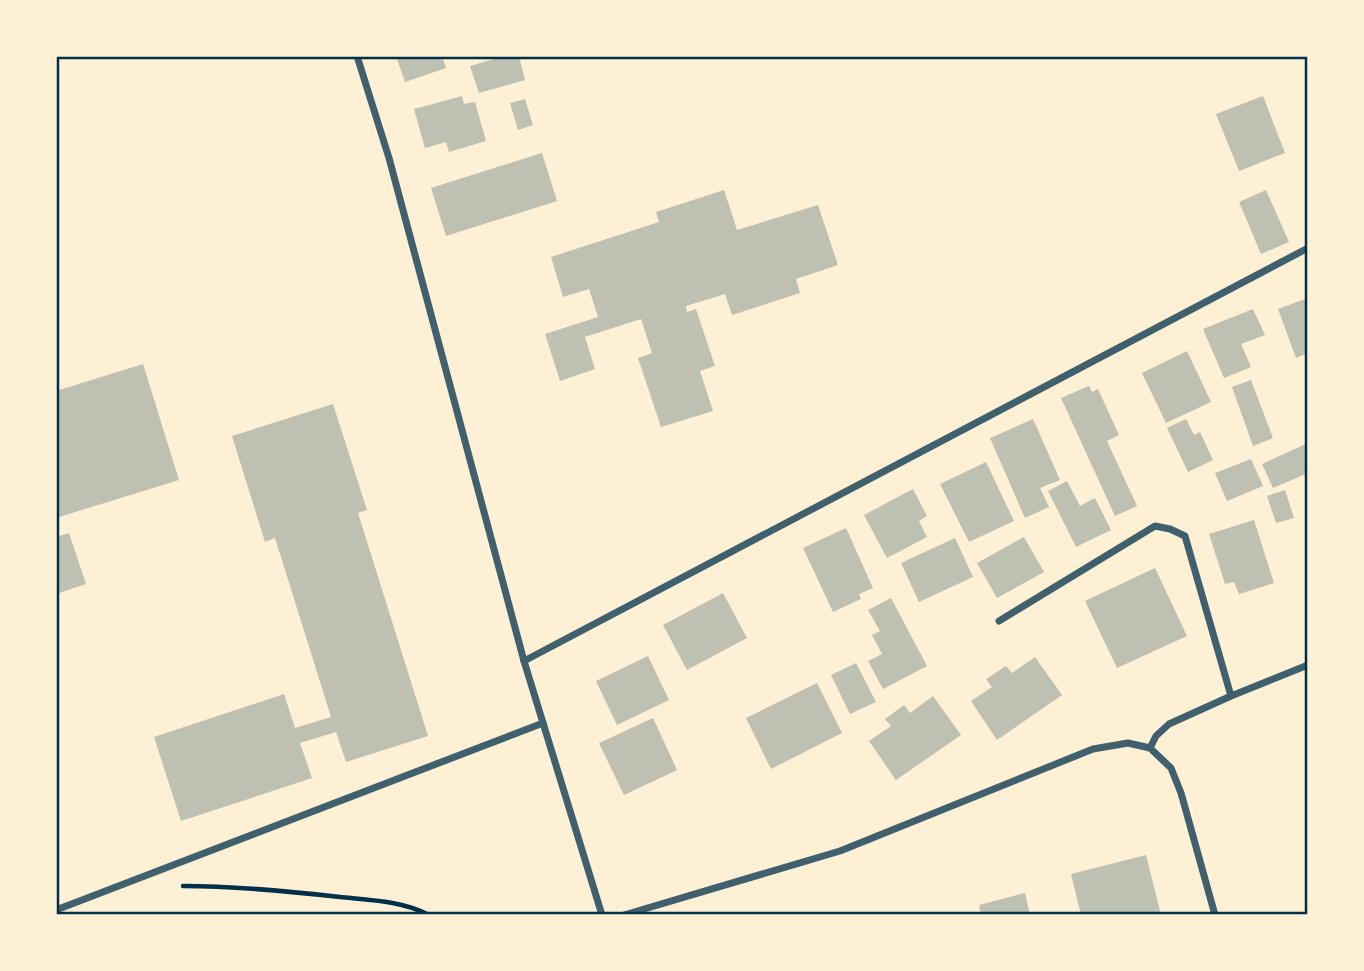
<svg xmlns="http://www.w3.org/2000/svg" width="1364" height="971" viewBox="0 0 1364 971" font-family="'Work Sans',sans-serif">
  <rect width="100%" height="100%" fill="#fdf0d5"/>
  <g fill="#bec0b2">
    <polygon points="396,56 442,56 446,68 405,82"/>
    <polygon points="504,56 519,56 525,80 479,93 470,66"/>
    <polygon points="462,96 464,104 475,102 486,141 449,152 446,142 425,148 414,109"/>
    <polygon points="1263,96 1285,153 1239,171 1216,114"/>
    <polygon points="525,99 533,125 518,130 510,103"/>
    <polygon points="542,153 557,201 446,236 431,188"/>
    <polygon points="724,190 737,230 818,205 838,265 796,279 800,293 732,315 725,294 686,306 687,312 696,309 715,366 700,371 713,411 661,427 638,358 652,353 641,319 585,337 595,369 560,381 545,334 598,317 589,289 563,297 551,257 659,222 656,212"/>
    <polygon points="1266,190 1289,242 1261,254 1239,202"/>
    <polygon points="1308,298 1308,353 1296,358 1278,309"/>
    <polygon points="1253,309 1265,335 1241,344 1251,367 1224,378 1203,329"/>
    <polygon points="1187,351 1211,402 1166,423 1142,373"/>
    <polygon points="143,364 179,480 56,518 56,391"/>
    <polygon points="1251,380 1273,438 1253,446 1232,387"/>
    <polygon points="1089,386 1092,392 1098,389 1119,435 1107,441 1137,506 1115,516 1061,398"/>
    <polygon points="333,404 367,510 358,513 428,736 346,762 336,732 300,743 312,778 181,821 154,737 284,694 295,728 331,717 275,538 265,542 232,436"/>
    <polygon points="1033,419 1060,480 1040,488 1049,507 1025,518 990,438"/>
    <polygon points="1186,419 1194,435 1200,432 1213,460 1188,472 1167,428"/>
    <polygon points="1308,443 1308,473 1273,488 1262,464"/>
    <polygon points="1251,459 1263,486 1227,501 1215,473"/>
    <polygon points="986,462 1014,521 969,542 940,484"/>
    <polygon points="1067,481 1080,506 1095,498 1111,530 1076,547 1048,491"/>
    <polygon points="913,489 927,516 919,521 927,537 887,558 864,515"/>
    <polygon points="1285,490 1294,518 1276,523 1267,496"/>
    <polygon points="1254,520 1274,583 1239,594 1234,582 1225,584 1209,534"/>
    <polygon points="846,528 873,588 859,594 861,599 833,612 803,548"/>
    <polygon points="69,533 86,584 56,594 56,537"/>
    <polygon points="1024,537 1044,572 997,598 977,563"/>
    <polygon points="955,538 973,577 919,602 901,563"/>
    <polygon points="1155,568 1187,636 1117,668 1085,601"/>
    <polygon points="723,593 747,638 687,670 663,625"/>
    <polygon points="891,598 927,666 883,689 868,661 882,654 872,635 880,631 868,610"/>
    <polygon points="648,656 669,700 617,725 596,681"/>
    <polygon points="1035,657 1062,695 997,740 971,701 992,687 986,679 1006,666 1012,673"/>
    <polygon points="856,663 876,702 850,714 831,675"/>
    <polygon points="817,683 842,733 771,769 746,718"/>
    <polygon points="933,696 961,735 896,780 869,741 891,726 885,719 904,705 910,713"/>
    <polygon points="653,718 677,770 624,795 599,743"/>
    <polygon points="1146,855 1161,915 1081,915 1071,874"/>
    <polygon points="1025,893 1030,915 981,915 979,905"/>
  </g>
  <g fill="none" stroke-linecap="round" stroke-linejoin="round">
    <path stroke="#003049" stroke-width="4.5" d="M183,886C236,886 287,891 340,897C370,900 403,901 429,915"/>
    <g stroke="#3f606c" stroke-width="7">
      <polyline points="357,56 389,158 524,661 602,915"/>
      <polyline points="999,621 1155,526 1170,529 1185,536 1231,696"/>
      <polyline points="524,661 1308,248"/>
      <polyline points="1150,748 1156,736 1169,724 1231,696 1308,665"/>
      <polyline points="56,910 543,723"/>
      <polyline points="624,915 840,851 1093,749 1128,743 1150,748 1171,768 1181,793 1215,915"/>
    </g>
  </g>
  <rect width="1364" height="971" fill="none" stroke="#fdf0d5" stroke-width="116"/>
  <rect x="58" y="58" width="1248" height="855" fill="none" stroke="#003049" stroke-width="2.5"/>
</svg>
